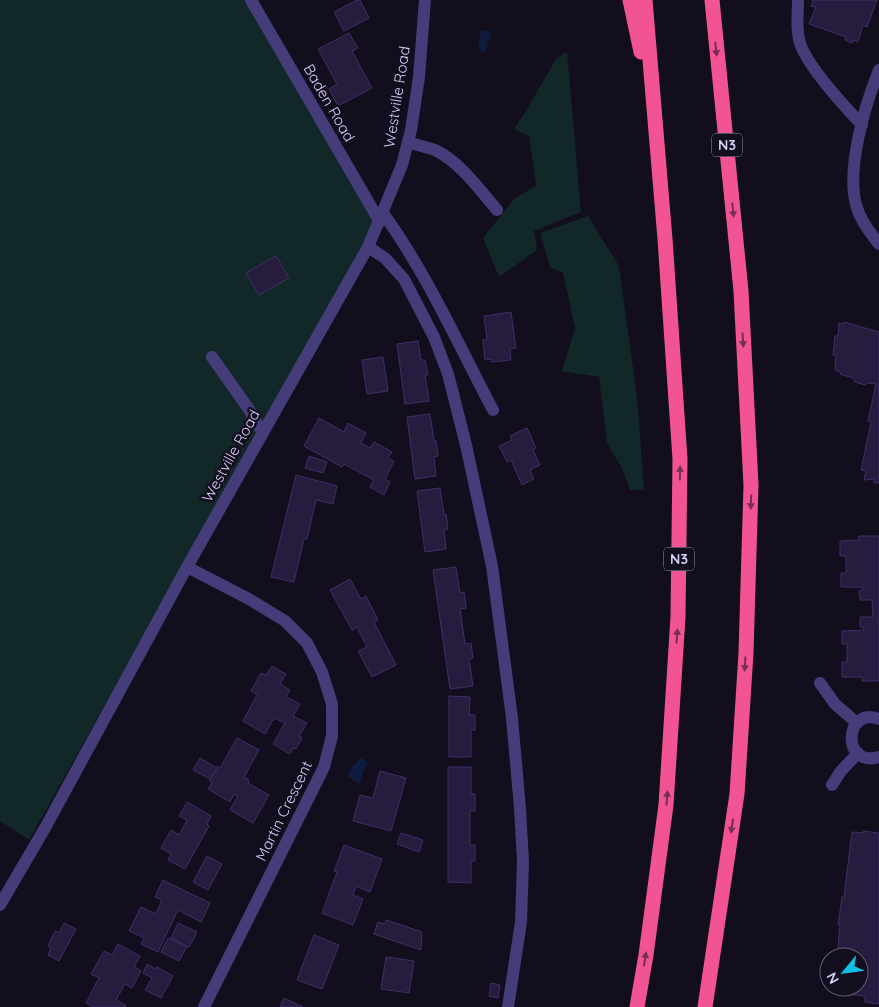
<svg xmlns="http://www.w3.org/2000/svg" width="879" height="1007" viewBox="0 0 879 1007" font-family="Quicksand,sans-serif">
  <rect width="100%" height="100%" fill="#120e1e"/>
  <g fill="#122728">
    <polygon points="0,0 249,0 376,223 29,840 0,821"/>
    <polygon points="567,51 581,212 534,231 537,250 499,277 483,238 515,198 536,186 529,136 514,129 524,114 556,59"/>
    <polygon points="588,216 619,266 637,397 644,490 630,490 622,468 607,443 599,377 562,371 575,328 563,273 550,267 540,233"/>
  </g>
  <g fill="#0f1c3d">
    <polygon points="485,30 490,31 491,37 488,40 486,53 480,51 478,47 481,31"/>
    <polygon points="361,758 368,762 362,774 360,784 348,777 351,768"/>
  </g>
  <g fill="#251c3e" stroke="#3f2f68">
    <polygon points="357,0 360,0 369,18 344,31 334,12"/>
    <polygon points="813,0 877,0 867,27 863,25 858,42 853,40 852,43 845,40 846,37 809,24 816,7 811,6"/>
    <polygon points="349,33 358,48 352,51 372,88 338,106 329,89 337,84 318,49"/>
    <polygon points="276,256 289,278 259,295 246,273"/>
    <polygon points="511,312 516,348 510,349 511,360 492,362 492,359 485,360 483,340 487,339 484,316"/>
    <polygon points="844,322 879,332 879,483 874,483 874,479 864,480 866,471 861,470 871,422 868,421 876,384 868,383 865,385 855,382 853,378 840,374 841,372 835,370 836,356 833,355 835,336 838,336 839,323 843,324"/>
    <polygon points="418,341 421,360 425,360 428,375 425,375 429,401 405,404 397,344"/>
    <polygon points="383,357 388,391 367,394 362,360"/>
    <polygon points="430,414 434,441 436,441 438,456 434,457 436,476 415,479 407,417"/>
    <polygon points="319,418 344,432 348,423 366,433 361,443 370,448 374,442 392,452 388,458 394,461 385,479 390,482 384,495 370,487 374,480 344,464 342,467 304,446"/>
    <polygon points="527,428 536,448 533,450 540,465 530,470 534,479 522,485 511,460 507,462 499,446 512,440 510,436"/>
    <polygon points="309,456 327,462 323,473 305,468"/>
    <polygon points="296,475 337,486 333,504 316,500 307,539 304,539 294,582 271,577"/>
    <polygon points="440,488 444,514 446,514 448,529 444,530 446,549 425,552 417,491"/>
    <polygon points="859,536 879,536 879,681 862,681 862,677 842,677 842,662 847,662 847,644 842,644 842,631 864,630 863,627 860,627 860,617 873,617 872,600 860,600 859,591 863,590 863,587 841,587 841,573 846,573 846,556 840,556 840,541 859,540"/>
    <polygon points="456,567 460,593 464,592 466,608 460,609 465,644 471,643 473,658 469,659 473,686 450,689 433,570"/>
    <polygon points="350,579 361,599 366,596 378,620 374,622 396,665 372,677 358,651 367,647 357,627 352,630 330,590"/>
    <polygon points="272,666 286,674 280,684 290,690 286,697 300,704 293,716 307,723 299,736 302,738 296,749 293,748 290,754 273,744 285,723 274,718 265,734 243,721 257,695 251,691 261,673 266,675"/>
    <polygon points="449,696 470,697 469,715 475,715 475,730 471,730 471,757 449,757"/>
    <polygon points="237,738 259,750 244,777 249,780 248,783 269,795 253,823 230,810 238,796 234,794 230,802 208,789 212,783 210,781 210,779 218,766 220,768"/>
    <polygon points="200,758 217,768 210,779 193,770"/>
    <polygon points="448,767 471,767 471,794 475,794 475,811 470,811 470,845 475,845 475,861 471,861 471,883 448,882"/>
    <polygon points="380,771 406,778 391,831 353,821 360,795 373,798"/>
    <polygon points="187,802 211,816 207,824 209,826 185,869 168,860 171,854 161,848 171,830 179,835 187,820 179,816"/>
    <polygon points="863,831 879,833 879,1004 865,1002 865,997 864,996 836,993 837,990 833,989 833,987 859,987 859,957 837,957 840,926 838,925 842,897 844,897 852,832 863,833"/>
    <polygon points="401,833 423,840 419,852 397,844"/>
    <polygon points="344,845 382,859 370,892 356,886 353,895 363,899 353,925 322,913 337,872 334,871"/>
    <polygon points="207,856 222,864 208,890 193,882"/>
    <polygon points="163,880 210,903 201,922 178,910 158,952 141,944 144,938 129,931 141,907 156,914 162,900 155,897"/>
    <polygon points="386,920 422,932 421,950 374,934 378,922 385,924"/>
    <polygon points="64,923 76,929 59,961 48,955 51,948 48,946 55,931 59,933"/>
    <polygon points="178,923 197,932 189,947 171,938"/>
    <polygon points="314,935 339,945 322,989 297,980"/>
    <polygon points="168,938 187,947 179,961 161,952"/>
    <polygon points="118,944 140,956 134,967 141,971 132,988 125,984 116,1000 126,1005 125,1007 93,1007 86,1003 99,978 91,974 104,951 112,955"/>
    <polygon points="386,957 414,961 409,993 381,989"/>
    <polygon points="147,964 156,969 157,967 173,976 161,998 145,990 152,978 143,973"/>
    <polygon points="491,983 500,985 498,998 489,996"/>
    <polygon points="284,998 303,1007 280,1007"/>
  </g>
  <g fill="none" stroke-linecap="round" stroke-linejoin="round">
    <g stroke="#443d7a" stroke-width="12">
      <polyline points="251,0 380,222"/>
      <path d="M798,0C798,13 796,26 799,39C803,62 845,107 862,125"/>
      <path d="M879,70C865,105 845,171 857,208C861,221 870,233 879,244"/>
      <path d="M408,142C417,145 426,147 435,150C460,162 479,189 497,210"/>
      <path d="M383,213C427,274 458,344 493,410"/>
      <polyline points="368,247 385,258 404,279 434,337 448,374 466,445 492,566 512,718 520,808 523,862 521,922 508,1007"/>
      <polyline points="212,357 248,408 263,433"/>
      <polyline points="187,567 249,599 285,621 307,643 322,672 332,704 332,736 324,767 204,1007"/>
      <polyline points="820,683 835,704 857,723"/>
      <path d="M879,719C844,706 841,768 879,757"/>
      <polyline points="832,785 841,771 858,753"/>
      <polyline points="0,905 45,828 187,567 368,247 402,165 411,130 419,77 425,0"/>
    </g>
    <g stroke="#f25493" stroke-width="15">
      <polyline points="630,0 641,52"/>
      <polyline points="637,1007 646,955 666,805 678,617 680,459 665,239 645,0"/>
      <polyline points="705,1007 737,794 746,653 751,485 741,291 712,0"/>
    </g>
  </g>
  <defs><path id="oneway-solid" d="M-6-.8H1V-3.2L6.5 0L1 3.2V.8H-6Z" transform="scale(1.25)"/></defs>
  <g fill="#772e53">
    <use href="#oneway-solid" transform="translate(716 49) rotate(84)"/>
    <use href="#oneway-solid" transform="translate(733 210) rotate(84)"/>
    <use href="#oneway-solid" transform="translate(743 340) rotate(87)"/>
    <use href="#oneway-solid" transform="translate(680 473) rotate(-89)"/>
    <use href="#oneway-solid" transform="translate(751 502) rotate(92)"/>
    <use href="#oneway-solid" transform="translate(677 636) rotate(-86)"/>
    <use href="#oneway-solid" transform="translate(745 664) rotate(93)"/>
    <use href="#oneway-solid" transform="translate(667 798) rotate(-86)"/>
    <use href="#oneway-solid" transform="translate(732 826) rotate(98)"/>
    <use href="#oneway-solid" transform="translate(645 959) rotate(-81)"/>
  </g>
  <g text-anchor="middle" stroke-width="5" stroke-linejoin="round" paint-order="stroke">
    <g fill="#120e1e" stroke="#9d95b9" stroke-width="1">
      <rect x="712" y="133.5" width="30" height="23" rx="4"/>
      <rect x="664" y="547.5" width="30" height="23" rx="4"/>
    </g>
    <g font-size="14" font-weight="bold" fill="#d8cffb">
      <text x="727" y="150">N3</text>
      <text x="679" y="564">N3</text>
    </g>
    <g font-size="15" fill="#d8cffb" stroke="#120e1e">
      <text transform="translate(397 97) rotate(-81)" y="5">Westville Road</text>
      <text transform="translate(329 103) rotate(60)" y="5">Baden Road</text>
      <text transform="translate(231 456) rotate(-61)" y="5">Westville Road</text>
      <text transform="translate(284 811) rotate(-64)" y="5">Martin Crescent</text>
    </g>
  </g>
  <g transform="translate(844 972) rotate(241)"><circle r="24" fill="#120e1e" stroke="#615b76"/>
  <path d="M0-4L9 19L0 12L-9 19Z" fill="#12bee5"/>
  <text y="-8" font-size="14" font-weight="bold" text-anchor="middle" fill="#d8cffb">N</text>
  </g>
</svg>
